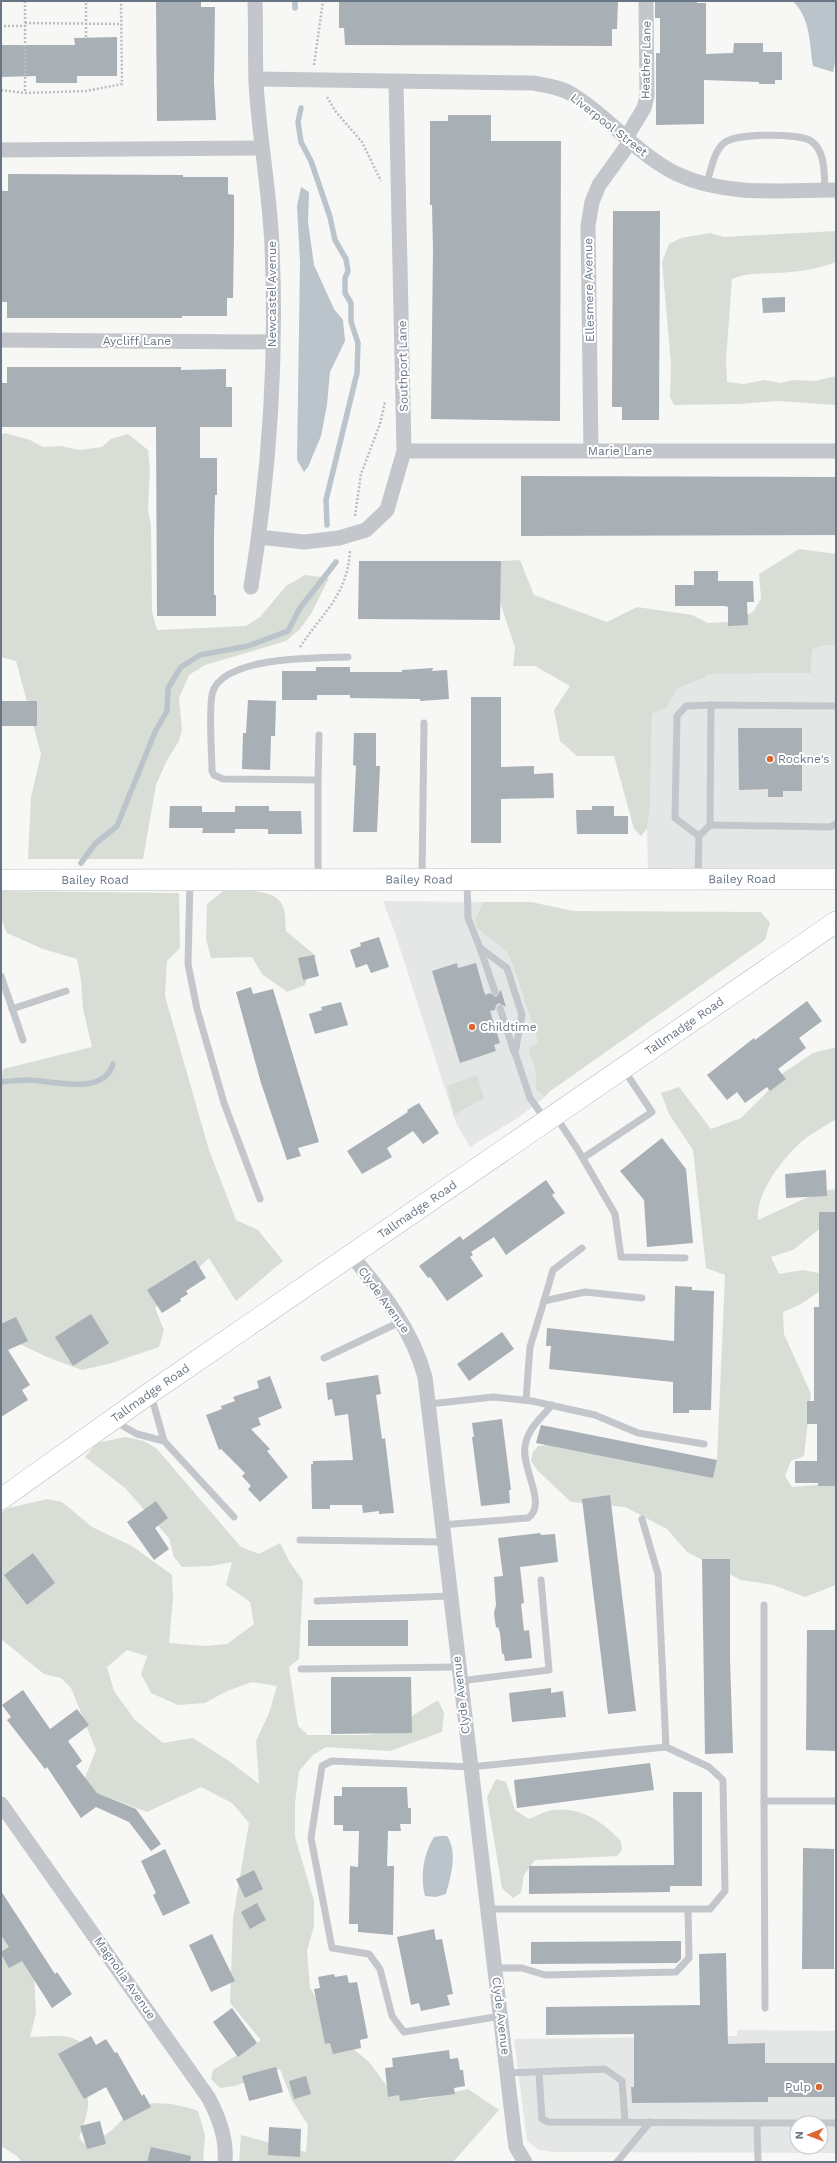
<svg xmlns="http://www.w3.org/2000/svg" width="837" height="2163" viewBox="0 0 837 2163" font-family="'Work Sans',sans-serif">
  <rect width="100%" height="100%" fill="#f7f7f5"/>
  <g fill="#e5e6e6" fill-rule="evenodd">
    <polygon points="836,645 836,872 648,873 647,829 650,807 652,714 667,707 678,688 706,677 707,674 811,673 812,650 819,646"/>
    <polygon points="383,901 483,902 475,919 477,928 507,952 513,965 538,1042 528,1050 535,1068 536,1090 545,1097 519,1117 470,1147 456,1123 395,933"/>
    <path d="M737,2030L836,2031V2153L554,2152L539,2150L527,2141L514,2039L737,2036ZM797,2123H821V2147H797Z"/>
  </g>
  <g fill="#d8ded6" fill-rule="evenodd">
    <path d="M836,231V262C817,269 799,272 778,273C763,274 747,272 732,279L726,360L727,382L744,384L764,380L781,383L792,380L815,381L836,376V405L778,401L738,404L674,405L670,397L671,364L662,262L669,244L681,238L710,233L724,237Z"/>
    <polygon points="5,433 30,440 43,447 60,446 80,450 102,447 111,439 128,434 148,450 150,468 148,509 151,525 152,611 157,630 246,626 260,617 286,586 305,575 329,578 311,614 300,629 286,641 205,665 189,675 179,698 182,730 179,741 167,760 156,785 143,859 28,859 31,797 41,754 16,661 1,657 1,435"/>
    <polygon points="799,549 836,554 836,645 820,646 812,650 811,673 708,674 706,677 678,688 667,707 652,714 650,807 647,829 641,836 634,829 614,756 577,756 560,741 554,710 570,686 535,666 513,666 515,648 500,602 501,561 520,560 534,595 607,622 637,607 692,615 708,623 730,622 753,612 761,599 759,574"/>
    <polygon points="1,891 179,893 180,948 167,961 165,996 209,1150 236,1220 258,1230 283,1261 236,1301 209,1258 155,1308 164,1330 159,1347 112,1363 82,1370 47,1357 1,1335 1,1082 3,1069 92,1047 83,1009 81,980 77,959 43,949 7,933 1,918"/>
    <path d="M223,891C240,891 275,887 283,906C286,913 285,924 286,931L316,956L305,985L287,992L262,974L252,957L211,958L206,939L207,904Z"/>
    <polygon points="483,902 531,902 573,911 761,912 770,923 765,940 549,1092 545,1097 536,1090 535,1068 528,1050 538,1042 513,965 507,952 477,928 475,919"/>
    <path d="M836,1047V1119C824,1127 810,1134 800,1143C781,1160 755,1195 758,1220L821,1191L836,1189V1214L831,1220L793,1250L771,1257L779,1274L803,1270L819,1273L820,1291L801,1304L783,1312L784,1334L811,1394L804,1456L791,1461L785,1476L792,1487L828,1484L836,1486V1585L805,1597L773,1585L741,1580L687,1552L667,1529L625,1507L571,1502L538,1471L531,1461L533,1452L538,1446L548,1445L713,1477L717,1460L725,1275L706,1268L693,1150L669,1114L661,1093L679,1087L711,1129L741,1118L766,1093L783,1073L813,1053Z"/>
    <polygon points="477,1075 484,1098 454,1115 447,1086"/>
    <path d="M125,1437L144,1441L157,1449L241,1547L259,1554L280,1543L289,1561L303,1581L299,1659L289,1667L298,1726L308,1735H367L391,1732L415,1714L438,1700L444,1713L442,1732L390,1751L326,1747L313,1755L299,1771L295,1804V1837L314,1901V1926L307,1951L310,1988L339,2037L369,2062L389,2089L420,2100L468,2089L499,2110L453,2162H239L241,2135L306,2152L308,2125L292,2100L280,2069L235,2086L220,2088L211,2079L213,2070L261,2040L230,2003L233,1918L249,1823L232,1803L201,1787L147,1812L97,1793L85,1778L96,1750L71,1688L61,1678L44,1674L1,1639V1512L9,1508L47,1499L62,1502L92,1527L132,1546L172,1575L173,1599L169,1643L205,1646L227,1644L254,1624L250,1602L226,1585L232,1562L211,1566L182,1567L174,1557L169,1538L125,1488L85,1457L97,1443ZM127,1650L147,1656L141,1674L151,1693L178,1705L205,1703L227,1691L252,1682L277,1686L269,1713L256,1741L259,1784L229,1761L193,1738L163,1743L135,1720L114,1691L107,1667Z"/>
    <path d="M496,1779L506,1782L515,1810L529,1819C537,1816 545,1811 553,1810C581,1806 603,1822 621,1841L622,1850L617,1856L535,1860L524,1875L521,1893L513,1898L502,1888L487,1797Z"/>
    <path d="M1,1926L34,1975L36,2013L30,2037C46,2037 66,2032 80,2042C76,2062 86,2079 88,2099C89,2113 83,2126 79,2138L86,2145C97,2140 109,2134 117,2125C122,2121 126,2112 132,2109C150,2099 180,2104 198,2111L205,2136L203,2162H22L17,2156L1,2146Z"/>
  </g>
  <g fill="#bbc4ca">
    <path d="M793,1H836V58L833,72L813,66C809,42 811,20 793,1Z"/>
    <polygon points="301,187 309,192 308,222 314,265 334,309 343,320 345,341 330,372 327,405 321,436 308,467 304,472 297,460 300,262 297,206"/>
    <path d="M440,1836H447C458,1852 451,1876 446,1894L436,1897L425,1896C420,1877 423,1854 434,1837Z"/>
  </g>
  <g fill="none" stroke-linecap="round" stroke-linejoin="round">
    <g stroke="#bbc4ca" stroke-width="5.5">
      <polyline points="295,8 295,1"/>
      <polyline points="301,108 298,122 301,142 311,161 330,217 335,240 346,259 348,271 345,278 345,293 351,303 351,322 358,343 357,373 326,500 327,525"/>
      <polyline points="81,863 95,844 117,826 155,732 167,711 168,688 181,667 200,655 248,646 288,631 300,608 336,562"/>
      <path d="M1,1082C10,1081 20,1080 29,1080C53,1081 104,1096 113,1064"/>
    </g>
  </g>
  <g fill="#a8afb5">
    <polygon points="156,1 201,1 201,7 215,7 214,82 216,120 157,121"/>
    <polygon points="339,1 618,1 617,29 612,29 612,46 345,45 344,28 339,28"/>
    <polygon points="655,1 697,1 697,3 706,3 706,54 733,53 734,43 763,43 763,52 782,52 782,80 775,80 775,84 759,84 759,82 704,80 704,124 656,125 656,53 660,53 660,18 655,18"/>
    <polygon points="117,37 117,76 77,76 77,83 36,83 36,76 1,77 1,45 75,45 74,38"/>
    <polygon points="448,115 491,115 491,141 561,141 560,421 431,419 433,250 432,205 430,205 430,121 448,121"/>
    <polygon points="8,174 183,175 183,177 228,177 228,194 234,195 234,234 233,298 227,298 227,316 182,316 182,318 7,318 7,302 1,302 1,258 2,191 8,191"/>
    <polygon points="613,211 660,211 659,420 622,420 622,407 612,407"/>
    <polygon points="785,297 785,312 763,313 762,298"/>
    <polygon points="7,367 181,367 181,370 226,369 226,387 232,387 232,427 200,427 200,458 217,458 217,495 215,495 214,538 214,595 216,595 216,616 157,616 156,427 1,427 1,383 7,383"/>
    <polygon points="521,476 836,477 836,535 521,536"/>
    <polygon points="359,561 501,561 500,620 358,619"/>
    <polygon points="694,571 718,571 718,581 753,581 754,602 747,602 748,625 728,626 728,607 725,606 675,606 675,585 694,585"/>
    <polygon points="316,667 350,667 350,672 402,672 402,670 433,668 432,671 447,670 449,699 420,701 420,699 350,698 350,695 317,695 317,700 282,700 282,671 316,671"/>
    <polygon points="471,697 501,697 501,767 534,766 534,774 553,773 554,798 501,799 501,843 471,843"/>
    <polygon points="248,700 276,701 275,736 271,736 270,770 242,769 243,733 246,733"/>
    <rect x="1" y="701" width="36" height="25"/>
    <polygon points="738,728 802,728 802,791 783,791 783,797 768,797 768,789 739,790"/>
    <polygon points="354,733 376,733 376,766 380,766 377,832 353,832 356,766 353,765"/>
    <polygon points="170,806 202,806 202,812 235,812 235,806 269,806 269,811 301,811 302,834 268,834 268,829 235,829 235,833 202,833 203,828 169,828"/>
    <polygon points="592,806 614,806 614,816 628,816 628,834 577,834 576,810 592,810"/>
    <polygon points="379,937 389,967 371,973 367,964 356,968 350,950 361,946 360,943"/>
    <polygon points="314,955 319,976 303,980 298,958"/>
    <polygon points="457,963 458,968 476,963 485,995 490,993 496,997 501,990 506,1007 499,1003 496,1005 495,1010 490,1011 500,1043 494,1045 496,1051 460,1063 432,971"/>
    <polygon points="251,987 253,994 273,989 319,1142 298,1148 301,1156 287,1160 261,1083 236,992"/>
    <polygon points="807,1001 822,1021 799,1038 806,1048 778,1069 786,1079 770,1091 767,1087 745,1103 737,1092 727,1100 707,1075 754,1038 755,1040"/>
    <polygon points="341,1002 348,1025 315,1034 309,1014 322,1010 321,1007"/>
    <polygon points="419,1103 439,1133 423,1144 413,1131 387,1148 392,1157 362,1174 347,1151 408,1112 407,1110"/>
    <polygon points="662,1138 686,1169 693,1243 647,1247 644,1200 620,1171"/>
    <polygon points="826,1170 827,1196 786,1198 785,1174"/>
    <polygon points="546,1180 555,1193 552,1195 565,1213 506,1255 494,1237 471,1252 473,1255 470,1257 483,1276 447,1301 430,1277 428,1278 419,1266 460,1236 463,1240"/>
    <polygon points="819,1212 836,1212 836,1486 818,1486 818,1483 795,1483 795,1461 817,1461 817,1424 807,1424 807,1401 814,1401 814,1307 819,1307"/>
    <polygon points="195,1260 206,1278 186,1291 188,1294 180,1299 181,1301 162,1313 147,1290"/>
    <polygon points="675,1286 692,1287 692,1290 714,1291 711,1410 689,1410 689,1413 673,1413 673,1382 549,1369 551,1346 546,1346 547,1328 674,1341"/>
    <polygon points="91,1314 109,1343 73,1366 55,1337"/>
    <polygon points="16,1317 28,1341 8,1350 30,1385 22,1390 28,1400 1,1417 1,1324"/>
    <polygon points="502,1332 514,1349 469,1381 457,1364"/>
    <polygon points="378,1375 381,1394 376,1395 382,1439 385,1438 394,1513 379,1514 379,1511 363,1513 362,1505 330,1505 330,1509 312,1509 311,1464 313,1464 313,1461 353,1460 348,1414 335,1416 332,1399 328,1400 326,1383"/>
    <polygon points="270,1376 282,1408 258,1418 261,1425 251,1429 270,1449 267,1451 288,1477 260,1502 248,1489 251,1486 242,1476 245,1473 221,1449 219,1450 206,1415 222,1409 221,1406 235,1401 233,1397 259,1388 257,1381"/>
    <polygon points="502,1419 511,1490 509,1490 510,1503 481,1506 472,1437 474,1437 472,1423"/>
    <polygon points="541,1425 717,1460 713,1478 536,1443"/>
    <polygon points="610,1495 636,1711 608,1714 582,1499"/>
    <polygon points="156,1501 168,1518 155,1528 169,1549 154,1560 127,1522"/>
    <polygon points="540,1533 541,1535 555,1534 558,1562 520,1567 524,1603 521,1604 524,1631 529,1630 532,1658 505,1661 504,1654 502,1654 500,1633 498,1627 496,1628 494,1613 496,1605 494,1577 503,1576 498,1538"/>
    <polygon points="33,1553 55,1583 27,1605 4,1575"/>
    <polygon points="702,1559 730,1559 730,1659 733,1753 705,1754"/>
    <rect x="308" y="1620" width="100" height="26"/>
    <polygon points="807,1630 836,1630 836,1751 806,1750"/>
    <polygon points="331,1677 411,1677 412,1733 331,1734"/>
    <polygon points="551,1688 551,1693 563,1691 566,1717 512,1722 509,1693"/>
    <polygon points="23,1690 50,1729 77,1709 89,1725 68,1741 82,1761 76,1766 97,1793 136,1809 161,1844 151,1851 129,1822 96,1807 81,1818 47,1767 45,1769 7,1720 11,1717 2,1705"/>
    <polygon points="650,1763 654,1790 517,1808 514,1780"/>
    <polygon points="342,1787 407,1787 408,1808 411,1808 411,1824 400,1824 401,1831 388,1831 387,1866 394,1866 393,1935 358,1932 358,1924 349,1924 350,1866 358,1867 359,1831 343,1831 343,1825 334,1825 334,1796 342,1796"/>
    <polygon points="673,1792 702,1792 702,1886 670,1886 670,1892 529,1894 529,1866 674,1865"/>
    <polygon points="803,1848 834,1849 834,1969 802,1969"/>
    <polygon points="165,1849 190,1903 163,1916 153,1895 156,1893 141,1861"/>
    <polygon points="254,1870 263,1889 245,1898 236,1879"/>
    <polygon points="1,1891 55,1974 57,1972 72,1994 52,2008 22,1961 9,1968 1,1954 1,1952 9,1947 1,1935"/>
    <polygon points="257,1903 266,1920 250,1929 241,1912"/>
    <polygon points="434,1929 436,1940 442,1939 453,1994 447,1995 450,2005 421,2011 419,2003 411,2005 397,1937"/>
    <polygon points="212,1934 235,1981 211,1992 189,1945"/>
    <polygon points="681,1941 681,1959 677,1963 531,1964 531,1942"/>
    <polygon points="726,1953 728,2044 765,2043 765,2063 836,2063 836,2097 768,2097 768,2102 632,2103 631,2087 634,2087 634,2034 546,2035 546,2007 700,2005 699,1954"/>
    <polygon points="334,1974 335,1977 347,1975 349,1983 357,1982 368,2038 360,2040 361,2048 333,2054 330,2043 325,2044 314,1989 320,1988 318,1977"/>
    <polygon points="232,2008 257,2043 238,2057 213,2022"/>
    <polygon points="91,2036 96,2045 106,2039 115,2053 117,2052 142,2096 144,2094 151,2107 124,2121 106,2087 84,2099 58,2054"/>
    <polygon points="449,2050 450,2059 458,2058 460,2070 463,2070 465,2086 454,2088 455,2094 400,2101 399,2095 388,2097 385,2068 393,2067 392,2058"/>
    <polygon points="276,2067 283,2092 249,2101 242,2076"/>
    <polygon points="306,2076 311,2094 294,2099 289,2081"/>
    <polygon points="100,2121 106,2144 87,2149 80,2126"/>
    <polygon points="269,2127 301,2129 300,2157 268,2155"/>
    <polygon points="151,2147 191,2156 190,2162 147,2162"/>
  </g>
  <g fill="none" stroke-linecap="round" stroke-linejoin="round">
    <g stroke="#b6babe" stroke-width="22">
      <g id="secondary">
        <path id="s1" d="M1,880L836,879"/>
        <path id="s2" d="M1,1499L150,1393L836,922"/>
      </g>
    </g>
    <g stroke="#bbbdc0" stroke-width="2.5" stroke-dasharray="2 2" stroke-linecap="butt">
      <polyline points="25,1 25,93 86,91 122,84 121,1"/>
      <polyline points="25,23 121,24"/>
      <polyline points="4,26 25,26"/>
      <polyline points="86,37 86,3"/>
      <polyline points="314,65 323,1"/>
      <polyline points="1,90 25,93"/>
      <polyline points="327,97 336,112 362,142 381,181"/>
      <polyline points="355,516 361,474 380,424 385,402"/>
      <path d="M300,647C323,612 347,596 350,551"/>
    </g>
    <g stroke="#c3c6ca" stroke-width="7">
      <path d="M706,185C711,172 713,152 724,143C735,133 799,133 811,141C826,151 824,175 825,190"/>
      <polyline points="318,780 319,735"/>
      <polyline points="710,825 830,827 836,824"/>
      <polyline points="699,836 675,818 677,716 686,706 711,705"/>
      <polyline points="422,877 424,723"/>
      <polyline points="698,877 699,836 710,825 711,705 836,706"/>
      <path d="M318,879V780L223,779L214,775L212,771C212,754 208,704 213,691C226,656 317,658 348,657"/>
      <polyline points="190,881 188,964 197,1009 224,1103 260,1199"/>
      <polyline points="467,881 468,918 480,948 507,968 522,1015 515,1053 530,1098 545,1119"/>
      <polyline points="480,948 495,992"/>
      <polyline points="1,976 23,1040"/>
      <polyline points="500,1008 514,1052"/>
      <polyline points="12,1009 66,991"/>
      <polyline points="556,1117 578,1150 615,1214 621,1257 685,1258"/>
      <polyline points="583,1158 652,1112 624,1070"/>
      <polyline points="544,1301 553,1270 582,1248"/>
      <polyline points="324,1358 402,1321"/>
      <polyline points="151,1395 164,1441 234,1517"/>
      <polyline points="526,1400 530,1347 544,1301 585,1292 642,1298"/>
      <polyline points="429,1404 493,1397 532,1401 595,1415 638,1433 704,1444"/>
      <polyline points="114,1421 137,1434 164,1441"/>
      <polyline points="642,1519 658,1574 666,1747"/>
      <path d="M441,1525L528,1518C548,1504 521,1469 525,1446C528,1428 541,1418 552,1405"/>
      <polyline points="300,1540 443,1542"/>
      <polyline points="317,1601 450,1596"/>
      <polyline points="764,1605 764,1801"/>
      <polyline points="301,1669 458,1667"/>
      <polyline points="460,1681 549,1670 541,1580"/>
      <polyline points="488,1909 710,1909 725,1891 723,1780 709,1767 666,1747 470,1767 332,1761 322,1766 311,1838 332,1948 369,1954 380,1969 392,2016 404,2032 501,2016"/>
      <polyline points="495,1968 522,1968 545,1975 676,1972 689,1958 688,1910"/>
      <polyline points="765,2008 764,1801 836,1801"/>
      <polyline points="508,2073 605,2069 622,2081 625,2121"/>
      <polyline points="539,2073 542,2119 548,2122 757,2123"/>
      <polyline points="821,2123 836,2123"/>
      <polyline points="617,2162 650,2122"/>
      <polyline points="758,2162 757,2123 797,2123"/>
    </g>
    <g stroke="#c3c6ca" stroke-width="15">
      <path d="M256,79L533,83C544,85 558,87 568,92C608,115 636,154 677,174C726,197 784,190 836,190"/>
      <polyline points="626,138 644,108 647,96 646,1"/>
      <polyline points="1,150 262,148"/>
      <polyline points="1,340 272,342"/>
      <polyline points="404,451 836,451"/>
      <polyline points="591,451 588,226 592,202 599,185 630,142"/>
      <polyline points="259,537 304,542 339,538 366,530 387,510 404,451 396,82"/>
      <path d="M251,587C269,476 277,360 272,247C270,192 259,138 256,82C255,55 256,28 255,1"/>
      <path d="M351,1255C383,1293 412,1329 425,1377L514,2132L516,2147L525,2162"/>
      <path d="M1,1804L208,2097C219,2117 227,2139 225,2162"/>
    </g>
    <use href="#secondary" stroke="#fff" stroke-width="21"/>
  </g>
  <g fill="#dc6730" stroke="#fff" stroke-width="1.5">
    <circle cx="770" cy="759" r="4"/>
    <circle cx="472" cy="1027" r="4"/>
    <circle cx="819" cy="2087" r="4"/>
  </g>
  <g text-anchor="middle" stroke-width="4" stroke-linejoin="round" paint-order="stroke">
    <g font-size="12" fill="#687584" stroke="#fff">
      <text transform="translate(646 60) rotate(-89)" y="4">Heather Lane</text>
      <text transform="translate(609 125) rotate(38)" y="4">Liverpool Street</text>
      <text transform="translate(589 290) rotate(-91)" y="4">Ellesmere Avenue</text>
      <text transform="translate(272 294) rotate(-90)" y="4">Newcastel Avenue</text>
      <text x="137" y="345">Aycliff Lane</text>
      <text transform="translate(403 366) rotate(-91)" y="4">Southport Lane</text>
      <text x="620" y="455">Marie Lane</text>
      <text dy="4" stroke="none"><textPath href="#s1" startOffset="741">Bailey Road</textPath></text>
      <text dy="4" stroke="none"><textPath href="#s1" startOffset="94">Bailey Road</textPath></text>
      <text dy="4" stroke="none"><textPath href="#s1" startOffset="418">Bailey Road</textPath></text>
      <text dy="4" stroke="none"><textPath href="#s2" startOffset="831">Tallmadge Road</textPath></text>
      <text dy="4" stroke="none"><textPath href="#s2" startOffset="507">Tallmadge Road</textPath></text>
      <text transform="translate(384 1300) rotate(54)" y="4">Clyde Avenue</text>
      <text dy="4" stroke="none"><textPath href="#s2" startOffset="183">Tallmadge Road</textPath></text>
      <text transform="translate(461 1695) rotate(-97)" y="4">Clyde Avenue</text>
      <text transform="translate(125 1978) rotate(55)" y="4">Magnolia Avenue</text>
      <text transform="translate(501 2016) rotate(83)" y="4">Clyde Avenue</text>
    </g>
    <g font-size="12" fill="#687584" stroke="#fff" text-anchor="start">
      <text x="778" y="763">Rockne's</text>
      <text x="480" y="1031">Childtime</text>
      <text x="811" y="2091" text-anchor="end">Pulp</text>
    </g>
  </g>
  <rect width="837" height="2163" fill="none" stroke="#687584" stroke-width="4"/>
  <g transform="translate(809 2135) rotate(269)"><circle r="19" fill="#ffffff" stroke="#c3c8ce"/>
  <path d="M0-3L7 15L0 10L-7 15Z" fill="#dc6730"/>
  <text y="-6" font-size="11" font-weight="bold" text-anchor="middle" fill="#687584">N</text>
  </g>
</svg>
